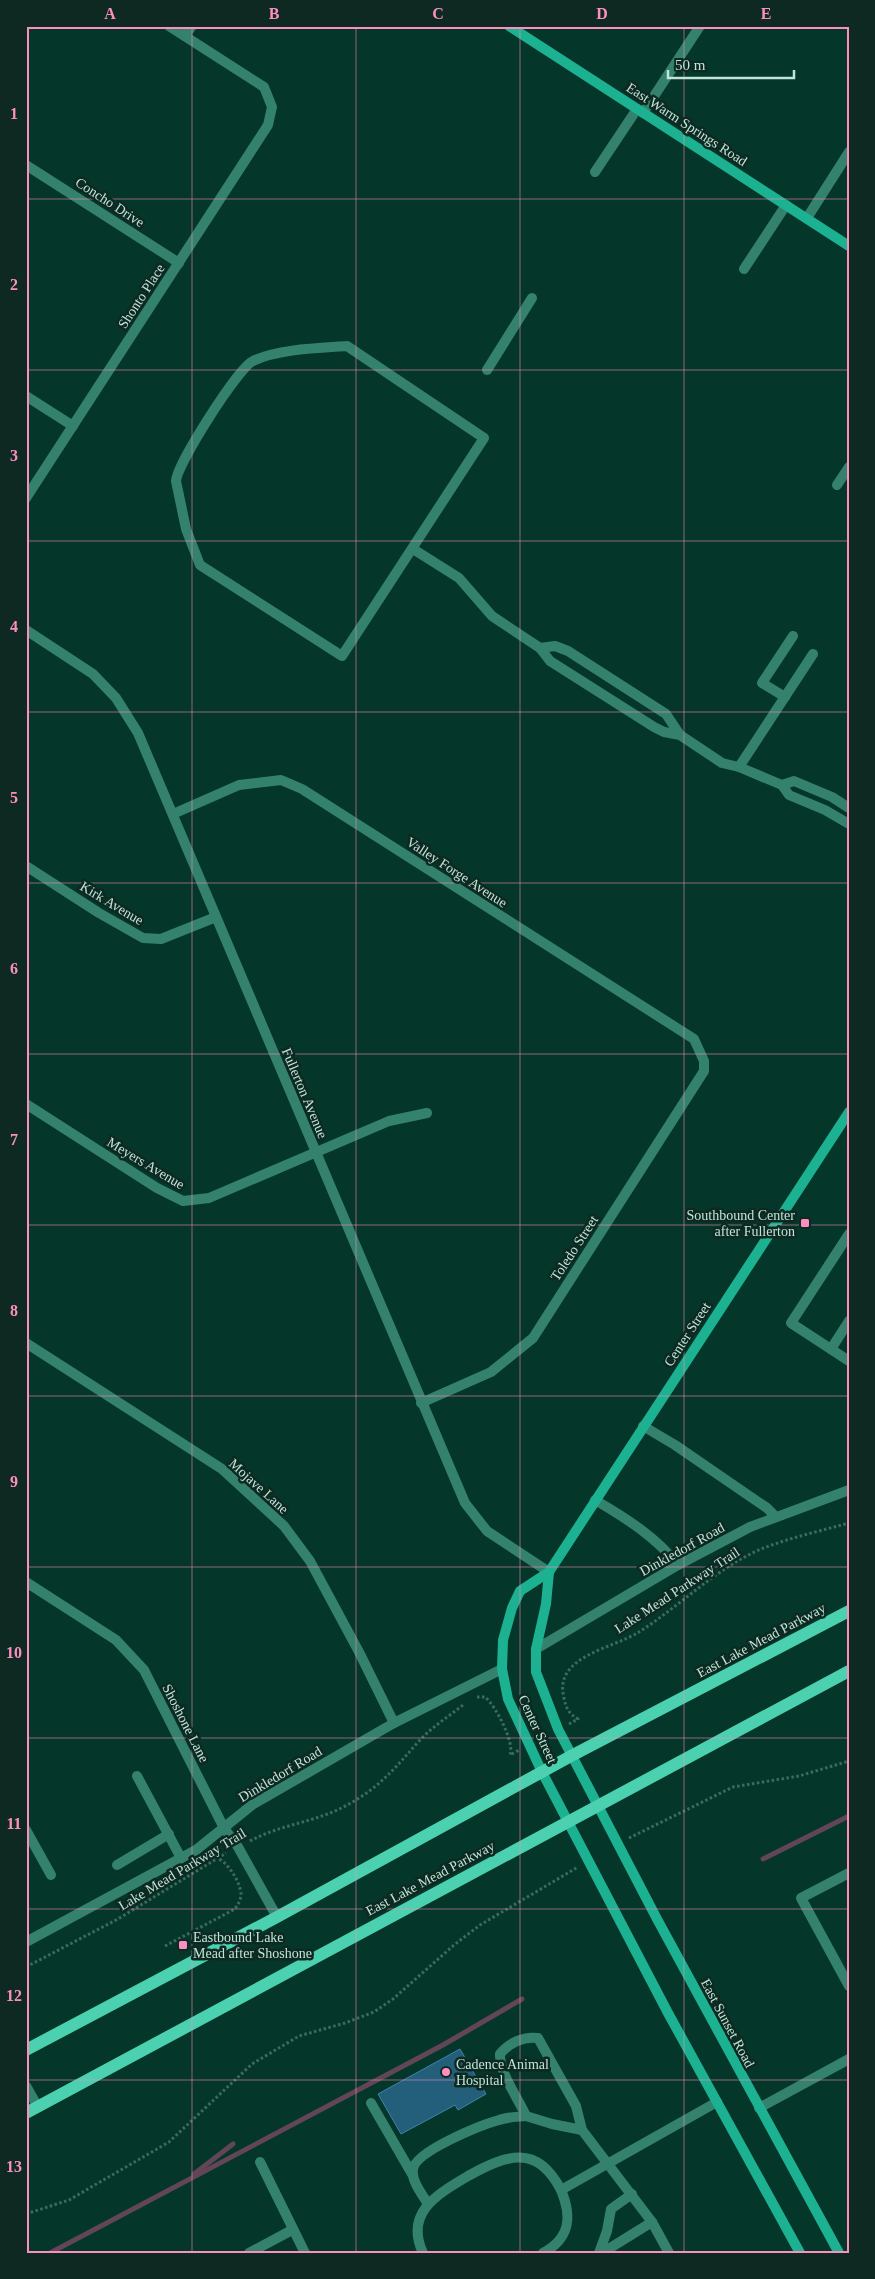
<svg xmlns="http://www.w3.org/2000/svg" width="875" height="2279" viewBox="0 0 875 2279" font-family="'Times New Roman',serif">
  <rect width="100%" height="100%" fill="#05362a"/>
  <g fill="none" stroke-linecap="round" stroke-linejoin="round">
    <g stroke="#624557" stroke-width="5">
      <polyline points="763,1859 849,1816"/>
      <polyline points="194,2174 233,2144"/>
      <polyline points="50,2253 443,2045 522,1999"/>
    </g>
  </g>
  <polygon fill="#235e7a" stroke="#3d85a8" points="460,2049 486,2094 458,2110 455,2105 401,2134 378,2094"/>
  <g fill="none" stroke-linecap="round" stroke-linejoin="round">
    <g stroke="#3e6b5f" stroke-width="3" stroke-dasharray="2.5 2.5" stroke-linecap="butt">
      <path d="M477,1697H485C495,1705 515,1742 510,1755L519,1750"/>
      <path d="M569,1724L578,1719C569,1714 566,1708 564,1698C553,1656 612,1649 639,1632C680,1606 715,1569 761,1549C789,1538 820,1531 849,1523"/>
      <polyline points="629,1838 733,1787 799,1776 849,1761"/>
      <path d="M250,1841C281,1824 318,1822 349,1804C380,1787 396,1767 419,1741C432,1727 448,1717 463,1705"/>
      <path d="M165,1946L235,1909C238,1904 241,1900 241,1894C240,1880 225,1858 212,1856"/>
      <polyline points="26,1967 118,1919 226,1853"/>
      <polyline points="26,2214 69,2200 169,2142 252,2064 299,2036 345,2023 374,2012 393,1999 454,1945 480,1925 578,1867"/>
    </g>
    <g stroke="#34826d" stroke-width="10">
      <polyline points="595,172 637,109"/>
      <polyline points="744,269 786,205"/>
      <path d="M347,346L484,438L342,656L200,565L186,529L176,481C177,464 238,368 253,361C278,349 320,348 347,346Z"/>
      <polyline points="487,370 532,298"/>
      <polyline points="837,485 849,467"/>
      <polyline points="413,549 459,578 492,616 540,648"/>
      <polyline points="785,697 762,683 793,636"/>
      <polyline points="680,735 666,714 568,651 555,646 540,648 550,661 654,727 664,732 680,735 722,763 739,767 782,785"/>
      <polyline points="739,767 813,654"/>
      <polyline points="849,808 832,797 794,781 782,785 789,795 825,810 849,824"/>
      <polyline points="849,1234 791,1323 849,1361"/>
      <polyline points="831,1349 849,1321"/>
      <polyline points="643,1426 675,1445 767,1508 776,1517"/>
      <path d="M595,1500C626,1518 656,1537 678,1565"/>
      <polyline points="137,1776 181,1858"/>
      <polyline points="26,1830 51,1875"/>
      <polyline points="117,1865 169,1834"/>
      <polyline points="849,1873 801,1898 849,1986"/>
      <polyline points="371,2103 412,2174"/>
      <polyline points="759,2108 849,2059"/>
      <path d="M582,2130L552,2124L526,2116C518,2098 499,2072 500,2054C509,2043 523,2036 538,2038L576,2106L582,2130L652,2222L669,2253"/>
      <path d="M428,2204C422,2194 411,2181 413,2169C416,2151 481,2125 499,2120C507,2117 517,2117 526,2116"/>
      <path d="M423,2253C404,2212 438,2194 468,2176C506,2155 537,2143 561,2190L717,2102"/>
      <path d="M543,2253C571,2238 572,2216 561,2190"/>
      <polyline points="599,2253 607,2231 611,2209 632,2194"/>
      <polyline points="602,2253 652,2222"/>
    </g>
    <g stroke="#34826d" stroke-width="10">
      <polyline points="185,36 192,26"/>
      <polyline points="643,113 700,26"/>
      <polyline points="26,165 179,263"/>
      <polyline points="807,218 849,152"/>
      <polyline points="26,396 73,426"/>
      <polyline points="26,498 268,125 272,107 264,87 169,26"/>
      <polyline points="26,630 93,674 116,698 138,733 465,1503 487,1531 549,1572"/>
      <polyline points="173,814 239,785 281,780 302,789 694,1039 704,1061 704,1071 533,1338 491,1372 421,1403"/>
      <polyline points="26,866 99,913 143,938 161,939 216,917"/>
      <polyline points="26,1104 157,1188 183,1201 209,1198 389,1121 427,1113"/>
      <polyline points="26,1343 222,1469 284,1526 310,1561 359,1652 394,1723"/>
      <polyline points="26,1582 116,1640 144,1670 224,1828 238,1847 277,1917"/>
      <polyline points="536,1649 678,1565 750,1527 849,1490"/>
      <polyline points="26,1942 196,1850 252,1805 394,1723 502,1669"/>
      <polyline points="26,2086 38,2107"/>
      <polyline points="260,2162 305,2253"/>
      <polyline points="249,2253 292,2230"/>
    </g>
    <g stroke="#1cb291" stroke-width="10">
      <polyline points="509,26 849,246"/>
      <polyline points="549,1572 546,1604 536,1649 536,1672 558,1729 657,1919 839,2253"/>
      <polyline points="800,2253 668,2013 542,1772 508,1699 502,1669 503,1640 512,1608 520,1591 549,1572 849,1112"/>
    </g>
    <g stroke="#4bd1af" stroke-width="12">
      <polyline points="26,2050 277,1917 571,1756 849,1611"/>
      <polyline points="26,2113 849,1671"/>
    </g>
  </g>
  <path fill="none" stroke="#fd8ec0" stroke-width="1" stroke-opacity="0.55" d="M192,26V2253M356,26V2253M520,26V2253M684,26V2253M26,199H849M26,370H849M26,541H849M26,712H849M26,883H849M26,1054H849M26,1225H849M26,1396H849M26,1567H849M26,1738H849M26,1909H849M26,2080H849"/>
  <g fill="#fd8ec0" stroke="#0e2921" stroke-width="2">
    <rect x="800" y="1218" width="10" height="10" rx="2.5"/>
    <rect x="178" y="1940" width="10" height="10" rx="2.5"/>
    <circle cx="446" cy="2072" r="5"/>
  </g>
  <g text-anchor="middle" stroke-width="5" stroke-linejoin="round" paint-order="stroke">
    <g font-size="14" fill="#bee5d8" stroke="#0e2921">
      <text transform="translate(687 124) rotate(33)" y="5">East Warm Springs Road</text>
      <text transform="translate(110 202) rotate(33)" y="5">Concho Drive</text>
      <text transform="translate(141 296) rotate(-57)" y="5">Shonto Place</text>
      <text transform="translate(457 872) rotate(33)" y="5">Valley Forge Avenue</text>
      <text transform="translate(112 903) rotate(31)" y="5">Kirk Avenue</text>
      <text transform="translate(305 1093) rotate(67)" y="5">Fullerton Avenue</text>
      <text transform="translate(146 1163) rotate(31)" y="5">Meyers Avenue</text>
      <text transform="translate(574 1248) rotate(-57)" y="5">Toledo Street</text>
      <text transform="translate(687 1334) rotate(-57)" y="5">Center Street</text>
      <text transform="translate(259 1486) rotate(42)" y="5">Mojave Lane</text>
      <text transform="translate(682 1549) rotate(-29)" y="5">Dinkledorf Road</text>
      <text transform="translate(677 1590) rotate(-33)" y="5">Lake Mead Parkway Trail</text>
      <text transform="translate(761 1640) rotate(-28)" y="5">East Lake Mead Parkway</text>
      <text transform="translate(186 1723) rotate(63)" y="5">Shoshone Lane</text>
      <text transform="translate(538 1729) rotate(65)" y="5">Center Street</text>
      <text transform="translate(280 1774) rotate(-31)" y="5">Dinkledorf Road</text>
      <text transform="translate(182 1869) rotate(-31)" y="5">Lake Mead Parkway Trail</text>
      <text transform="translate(430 1878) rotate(-28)" y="5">East Lake Mead Parkway</text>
      <text transform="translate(728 2023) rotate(62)" y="5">East Sunset Road</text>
    </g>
    <g font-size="14" fill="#bee5d8" stroke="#0e2921" text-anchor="start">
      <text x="795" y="1220" text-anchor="end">Southbound Center<tspan x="795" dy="16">after Fullerton</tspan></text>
      <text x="193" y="1942">Eastbound Lake<tspan x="193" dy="16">Mead after Shoshone</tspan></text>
      <text x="456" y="2069">Cadence Animal<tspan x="456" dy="16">Hospital</tspan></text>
    </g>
  </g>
  <rect width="875" height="2279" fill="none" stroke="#0e2921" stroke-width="55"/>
  <path d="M668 70v8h126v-8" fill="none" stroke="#bee5d8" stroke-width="2.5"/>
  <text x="675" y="70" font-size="15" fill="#bee5d8" stroke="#0e2921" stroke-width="4" paint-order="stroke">50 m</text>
  <rect x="28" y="28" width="820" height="2224" fill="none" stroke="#fd8ec0" stroke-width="2"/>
  <g font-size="16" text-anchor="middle" font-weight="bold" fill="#fd8ec0">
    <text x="110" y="19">A</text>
    <text x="274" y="19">B</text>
    <text x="438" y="19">C</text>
    <text x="602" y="19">D</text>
    <text x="766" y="19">E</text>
    <text x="14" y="119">1</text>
    <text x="14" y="290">2</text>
    <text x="14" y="461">3</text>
    <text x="14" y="632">4</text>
    <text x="14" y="803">5</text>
    <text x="14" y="974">6</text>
    <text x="14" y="1145">7</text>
    <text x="14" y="1316">8</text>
    <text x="14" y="1487">9</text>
    <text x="14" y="1658">10</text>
    <text x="14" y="1829">11</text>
    <text x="14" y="2001">12</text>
    <text x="14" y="2172">13</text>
  </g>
</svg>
